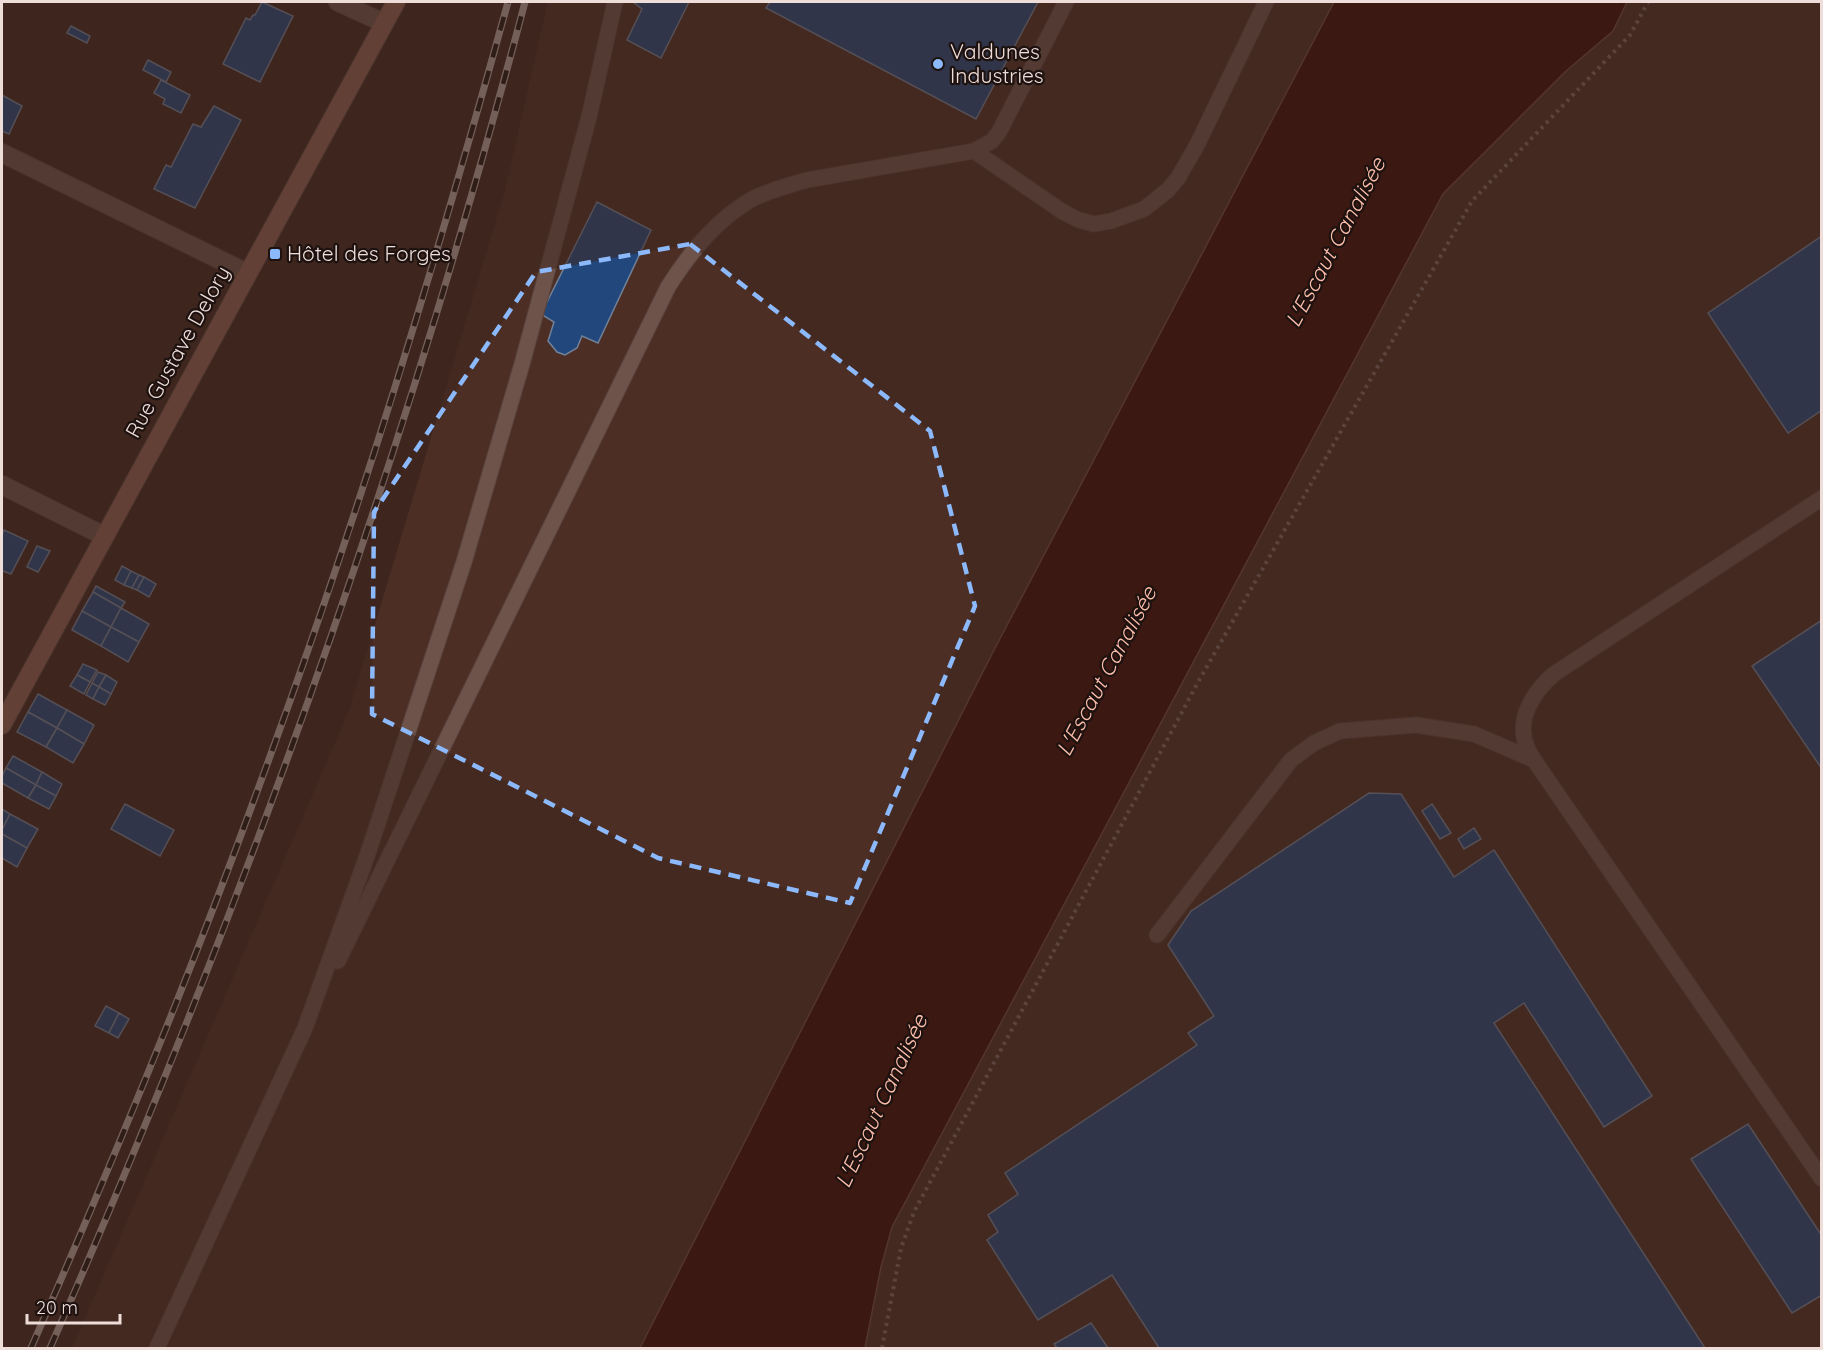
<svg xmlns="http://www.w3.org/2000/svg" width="1823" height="1350" viewBox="0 0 1823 1350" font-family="Quicksand,sans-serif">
  <rect width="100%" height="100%" fill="#3e261f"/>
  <polygon fill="#4c2e25" points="548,2 1821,2 1821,1348 72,1348 349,711 505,191"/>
  <polygon fill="#390800" stroke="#6f4841" stroke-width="1.5" points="1334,2 1627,2 1613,31 1565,72 1443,194 892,1227 881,1267 865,1348 640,1348 993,652"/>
  <g fill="#21477c" stroke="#718198" stroke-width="1.5">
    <polygon points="262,2 293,16 260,82 223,64 246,18 250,20 253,15 255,15"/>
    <polygon points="633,2 689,2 661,58 627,40 642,9"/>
    <polygon points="770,2 1038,2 976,119 766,8"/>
    <polygon points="71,26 90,36 87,43 67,33"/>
    <polygon points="148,60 171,72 166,82 143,70"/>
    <polygon points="161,80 190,95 181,113 163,104 165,99 154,93"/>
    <polygon points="2,95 22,106 9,134 2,131"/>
    <polygon points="214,106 241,120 195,208 154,189 166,165 171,167 193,124 201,127"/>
    <polygon points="597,202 651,230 598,343 582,336 577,348 565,355 557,352 548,341 554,322 541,314"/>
    <polygon points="1822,236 1822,410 1788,433 1708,313"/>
    <polygon points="4,530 28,541 11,574 3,571 2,573 2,535"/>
    <polygon points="37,546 50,551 38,572 27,567"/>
    <polygon points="122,566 131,571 124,585 115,580"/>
    <polygon points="131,571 139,575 132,588 124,585"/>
    <polygon points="139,575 144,577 137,590 132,588"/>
    <polygon points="144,577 156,584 149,597 137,590"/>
    <polygon points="96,586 125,602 121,608 93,592"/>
    <polygon points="93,592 121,608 111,627 82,611"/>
    <polygon points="121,608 149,624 139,642 111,627"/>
    <polygon points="82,611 111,627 101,646 72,630"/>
    <polygon points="1822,620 1822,769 1752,666"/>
    <polygon points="111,627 139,642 128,662 101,646"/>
    <polygon points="83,664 97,670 90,682 77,675"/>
    <polygon points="98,672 106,675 99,687 92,683"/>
    <polygon points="77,675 90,682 84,694 70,686"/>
    <polygon points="106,675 117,682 111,694 99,687"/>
    <polygon points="92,683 99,687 93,699 86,695"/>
    <polygon points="99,687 111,694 105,705 93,699"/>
    <polygon points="38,694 67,710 57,728 28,712"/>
    <polygon points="67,710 94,725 84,744 57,728"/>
    <polygon points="28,712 57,728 46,747 17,732"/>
    <polygon points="57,728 84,744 73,763 46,747"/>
    <polygon points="13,756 42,772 36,785 6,768"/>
    <polygon points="6,768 36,785 28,798 2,783 2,776"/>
    <polygon points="42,772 62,784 56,796 36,785"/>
    <polygon points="36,785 56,796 49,809 28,798"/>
    <polygon points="1369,793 1401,794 1454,877 1494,850 1652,1096 1604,1127 1524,1003 1494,1023 1705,1348 1159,1348 1112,1275 1038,1320 987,1240 998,1232 988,1215 1018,1194 1005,1173 1197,1045 1188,1033 1214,1016 1168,945 1191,911"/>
    <polygon points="125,804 174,830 160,856 111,829"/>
    <polygon points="1432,804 1451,833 1440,839 1422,811"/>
    <polygon points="2,809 10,814 2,830"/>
    <polygon points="10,814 38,829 27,848 2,834 2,830"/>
    <polygon points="1474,828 1481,839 1464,849 1458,839"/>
    <polygon points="2,834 27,848 17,867 2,858"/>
    <polygon points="106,1006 119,1013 109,1033 95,1026"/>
    <polygon points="119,1013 129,1019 118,1038 109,1033"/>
    <polygon points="1748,1124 1822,1236 1822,1295 1792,1313 1691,1159"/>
    <polygon points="1091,1323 1108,1348 1057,1348 1054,1344"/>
  </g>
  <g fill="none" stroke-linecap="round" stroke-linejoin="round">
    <g stroke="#59443e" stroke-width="17">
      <g id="lane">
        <polyline points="974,151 1063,212 1079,220 1094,224 1111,221 1144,209 1168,190 1178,178 1197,145 1266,2"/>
        <path d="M1822,498L1554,674C1534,691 1515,720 1527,747C1528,752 1532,756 1534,760L1822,1179"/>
        <polyline points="1157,935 1291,760 1314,743 1340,731 1416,725 1474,734 1534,760"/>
        <path d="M338,961L668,287C690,252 718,218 754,198C771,190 789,185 807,180L974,151L992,141L999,132L1066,2"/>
        <polyline points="157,1348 305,1028 367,856 464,562 522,364 589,117 615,2"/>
      </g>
    </g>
    <g stroke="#59443e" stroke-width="20">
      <g id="street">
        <polyline points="338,2 384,23"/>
        <polyline points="2,153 247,273"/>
        <polyline points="2,485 104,536"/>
      </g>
    </g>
    <g stroke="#59443e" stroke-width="20">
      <polyline id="secondary" points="2,725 396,2"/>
    </g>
    <polyline stroke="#7f6963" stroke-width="4" stroke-dasharray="3 4.5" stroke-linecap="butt" points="882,1348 901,1248 914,1212 1197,684 1472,201 1630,35 1648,2"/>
    <use href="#lane" stroke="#6e534b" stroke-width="15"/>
    <use href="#street" stroke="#6e534b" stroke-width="18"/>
    <use href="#secondary" stroke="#915f51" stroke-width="18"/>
    <g stroke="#b9a6a1" stroke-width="7">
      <g id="rail">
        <path d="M31,1348C112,1164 189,978 258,789C354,531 435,267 508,2"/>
        <path d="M50,1348C242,912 404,463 525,2"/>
      </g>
    </g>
    <use href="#rail" stroke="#1d120f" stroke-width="4.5" stroke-dasharray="14" stroke-linecap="butt"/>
  </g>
  <path d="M0 0H1823V1350H0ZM690,244L930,431L975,606L850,903L658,858L372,714L374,512L536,272Z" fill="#3e261f" fill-opacity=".55" fill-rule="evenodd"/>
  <path fill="none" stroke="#8bb9fc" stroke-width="4.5" stroke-dasharray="12 8" stroke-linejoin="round" d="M690,244L930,431L975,606L850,903L658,858L372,714L374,512L536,272Z"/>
  <g fill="#8bb9fc" stroke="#1d120f" stroke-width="2">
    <circle cx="938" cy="64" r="6"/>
    <rect x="269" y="248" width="12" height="12" rx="3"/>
  </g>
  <g text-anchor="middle" stroke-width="4.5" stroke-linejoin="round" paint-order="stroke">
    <g font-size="21" fill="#eeddd9" stroke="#1d120f" text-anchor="start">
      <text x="950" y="59">Valdunes<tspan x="950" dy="24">Industries</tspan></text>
      <text x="287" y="261">Hôtel des Forges</text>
    </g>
    <g font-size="21" fill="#eeddd9" stroke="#1d120f">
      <text transform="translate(178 352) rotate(-61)" y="7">Rue Gustave Delory</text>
    </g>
    <g font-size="22" font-style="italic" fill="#fcbdab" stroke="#1d120f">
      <text transform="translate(1335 242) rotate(-62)" y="8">L'Escaut Canalisée</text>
      <text transform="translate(1106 671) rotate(-62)" y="8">L'Escaut Canalisée</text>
      <text transform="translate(881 1101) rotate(-65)" y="8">L'Escaut Canalisée</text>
    </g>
  </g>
  <rect width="1823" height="1350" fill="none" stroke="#eeddd9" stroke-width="6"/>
  <path d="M27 1314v9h93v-9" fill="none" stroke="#eeddd9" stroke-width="3"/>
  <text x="36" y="1314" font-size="18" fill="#eeddd9" stroke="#1d120f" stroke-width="4.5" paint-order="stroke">20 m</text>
</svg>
